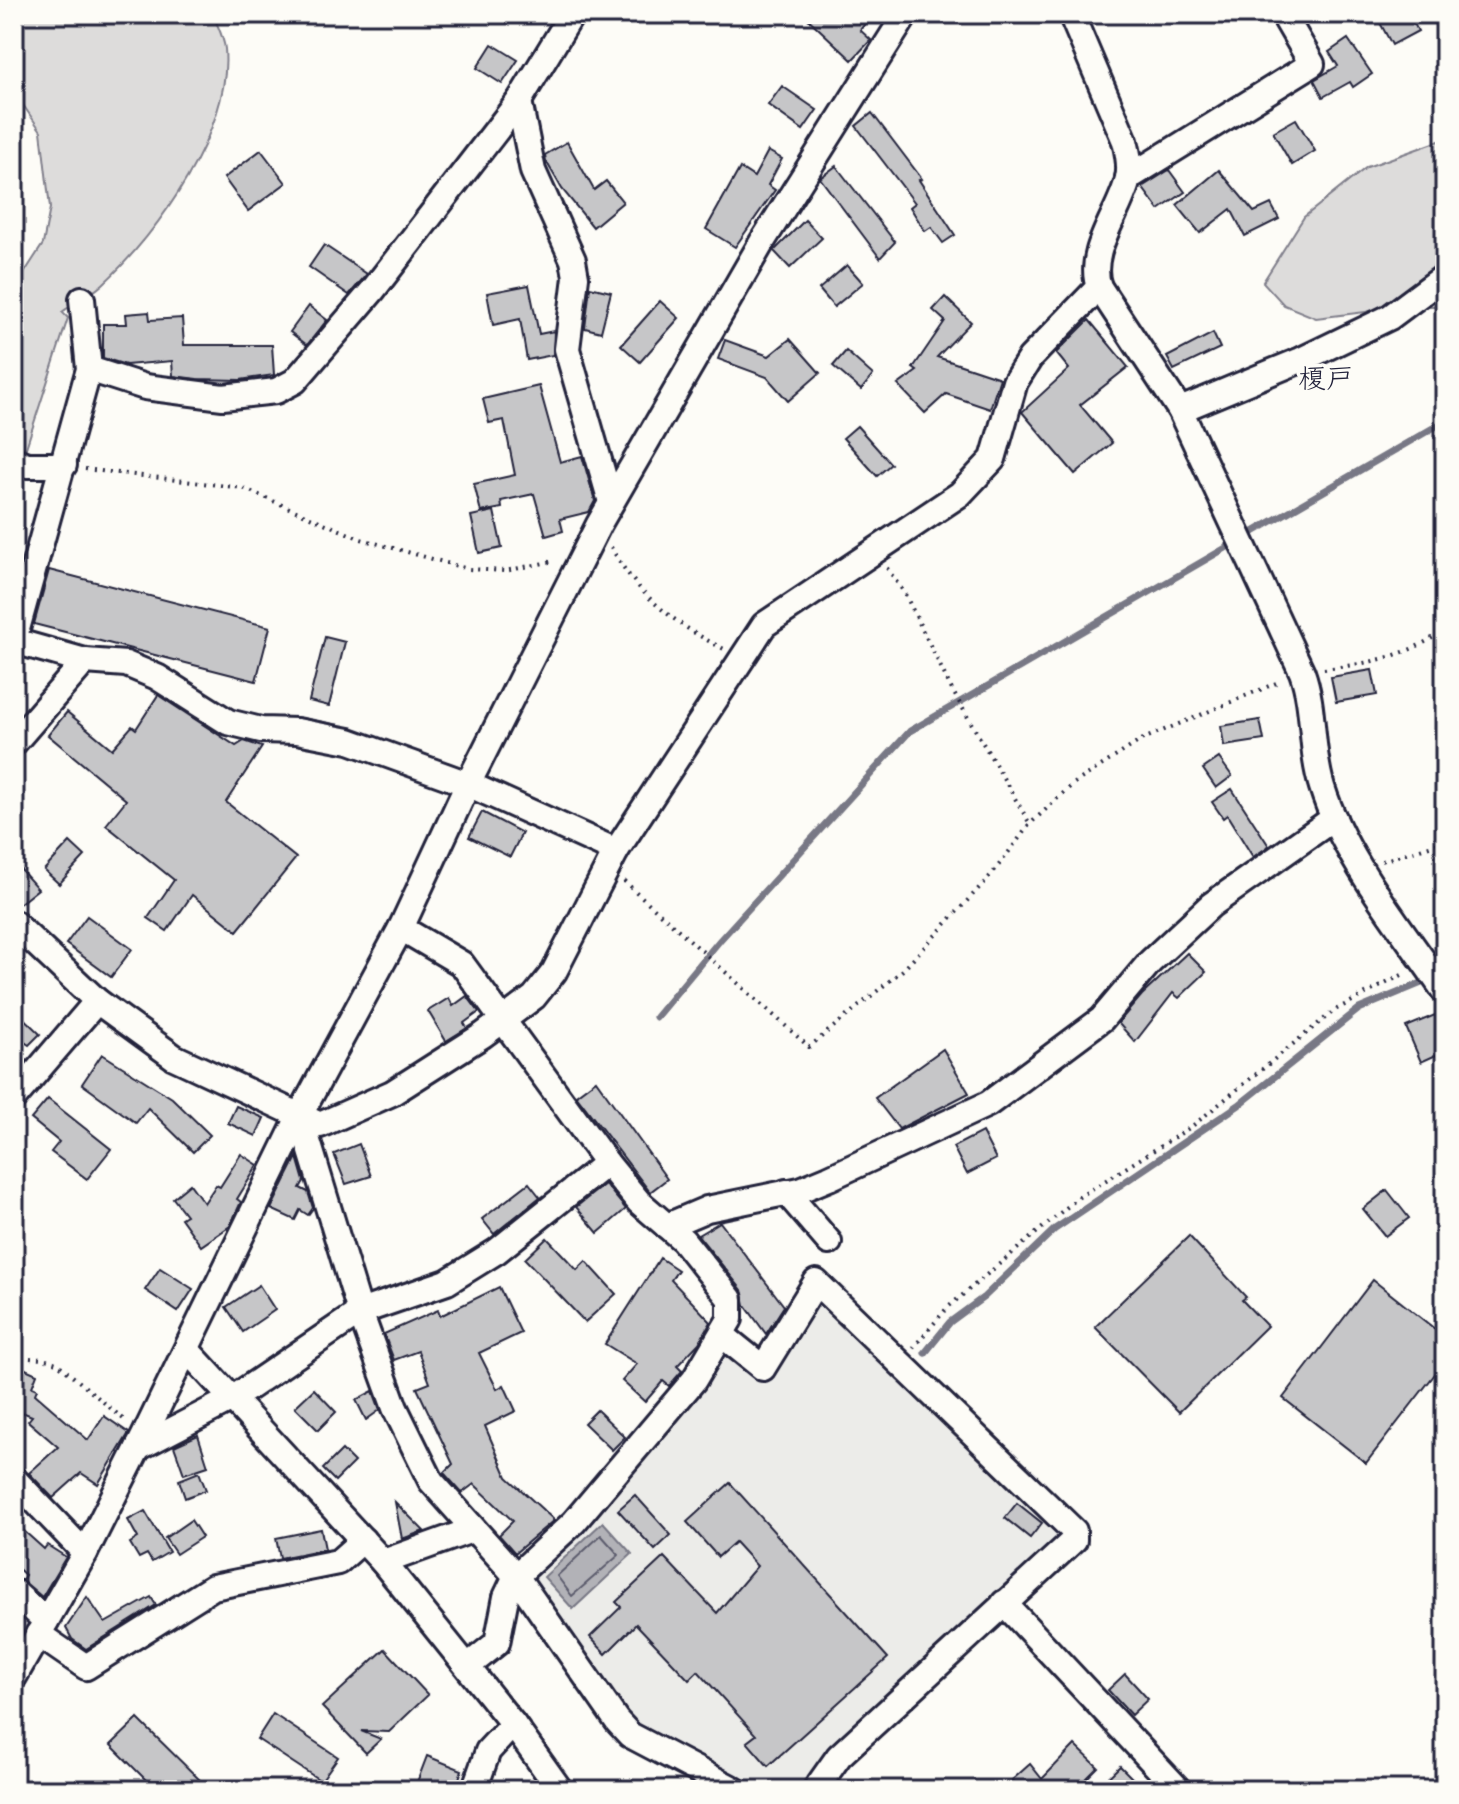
<svg xmlns="http://www.w3.org/2000/svg" width="1459" height="1804" viewBox="0 0 1459 1804" font-family="Dekko,'Klee One',sans-serif">
  <rect width="100%" height="100%" fill="#fdfcf7"/>
  <filter id="ink" filterUnits="userSpaceOnUse"><feTurbulence type="fractalNoise" baseFrequency=".0125" numOctaves="2"/><feDisplacementMap in="SourceGraphic" scale="16" xChannelSelector="R" yChannelSelector="G"/><feConvolveMatrix kernelMatrix="1 2 1 2 8 2 1 2 1" color-interpolation-filters="sRGB"/></filter>
  <g filter="url(#ink)">
    <polygon fill="#ecece9" points="817,1301 830,1304 1066,1533 806,1790 749,1790 696,1758 633,1729 534,1582 539,1568 576,1536 681,1414 722,1356 732,1356 763,1384"/>
    <g fill="#dddcdb" stroke="#807f8b" stroke-width="2">
      <path d="M14,14H213C217,25 224,38 225,49C232,129 159,232 103,284C91,295 75,303 62,312L68,318L14,485V272L21,278L43,244L50,208L41,131L14,92Z"/>
      <polygon points="1445,139 1445,306 1415,306 1316,318 1284,305 1263,282 1304,217 1367,167"/>
    </g>
    <polygon fill="#b2b2b7" stroke="#787885" stroke-width="2" points="603,1522 632,1554 573,1609 544,1577"/>
    <g fill="none" stroke-linecap="round" stroke-linejoin="round">
      <polygon stroke="#5c5c6d" stroke-width="2" points="601,1535 619,1555 572,1596 557,1576"/>
      <g stroke="#787885" stroke-width="7">
        <polyline points="656,1017 720,940 910,731 1445,421"/>
        <polyline points="925,1353 950,1322 984,1297 1055,1229 1239,1105 1359,1009 1424,982 1445,969"/>
      </g>
    </g>
    <g fill="#c6c6c8" stroke="#22223b" stroke-width="2">
      <polygon points="803,14 873,14 860,30 871,40 852,60"/>
      <polygon points="1392,14 1409,14 1418,31 1392,45 1379,21"/>
      <polygon points="1348,39 1372,74 1353,87 1350,82 1323,97 1314,80 1338,66 1329,52"/>
      <polygon points="492,44 518,60 502,84 477,68"/>
      <polygon points="782,86 817,110 803,130 768,105"/>
      <polygon points="872,113 922,179 919,180 955,235 943,243 931,227 925,231 910,207 915,203 856,126"/>
      <polygon points="1296,119 1315,151 1292,165 1273,132"/>
      <polygon points="567,142 594,190 606,181 623,202 593,227 562,189 546,161 545,155"/>
      <polygon points="261,150 286,183 248,211 224,178"/>
      <polygon points="768,151 782,159 768,185 775,190 735,247 706,229 740,168 754,177"/>
      <polygon points="836,166 895,242 880,258 820,178"/>
      <polygon points="1169,170 1185,192 1159,210 1142,187"/>
      <polygon points="1219,170 1254,212 1271,204 1279,219 1245,236 1231,209 1200,233 1177,205"/>
      <polygon points="805,220 822,238 790,268 774,251"/>
      <polygon points="324,245 367,274 349,295 309,267"/>
      <polygon points="847,265 863,283 834,307 819,289"/>
      <polygon points="529,285 539,334 554,331 553,355 527,360 520,319 493,325 487,293"/>
      <polygon points="590,287 611,292 601,332 585,328"/>
      <polygon points="945,297 971,322 937,357 1000,378 990,409 946,394 925,413 898,385 917,371 913,368 945,321 933,310"/>
      <polygon points="660,301 679,318 640,362 621,345"/>
      <polygon points="309,306 327,320 307,345 290,332"/>
      <polygon points="149,312 150,320 182,318 184,345 272,345 274,375 240,380 197,379 173,376 172,361 126,365 103,358 103,324 127,324 126,314"/>
      <polygon points="1089,320 1128,367 1080,405 1112,443 1075,474 1022,412 1069,369 1056,353"/>
      <polygon points="1213,333 1220,348 1174,370 1167,357"/>
      <polygon points="790,339 820,373 788,401 767,377 718,359 725,340 769,356"/>
      <polygon points="846,351 873,375 861,390 833,366"/>
      <polygon points="539,386 560,462 582,456 595,501 589,512 560,519 563,531 546,536 534,494 501,501 502,508 481,512 474,484 515,475 504,420 489,423 483,399"/>
      <polygon points="857,426 891,464 877,476 843,438"/>
      <polygon points="494,511 502,548 479,553 471,516"/>
      <polygon points="49,570 270,627 256,681 34,624"/>
      <polygon points="325,637 345,642 329,706 309,701"/>
      <polygon points="1372,670 1377,695 1336,702 1331,677"/>
      <polygon points="158,695 236,746 244,741 262,747 226,802 296,858 237,931 192,895 167,931 148,918 174,880 106,825 126,800 48,735 67,712 112,749 132,726 136,729"/>
      <polygon points="1260,720 1264,740 1224,746 1221,726"/>
      <polygon points="1219,758 1232,776 1216,788 1203,769"/>
      <polygon points="1232,789 1269,846 1253,857 1227,815 1223,818 1212,802"/>
      <polygon points="482,812 522,833 510,857 469,837"/>
      <polygon points="70,842 85,856 59,884 44,870"/>
      <polygon points="14,862 38,889 14,908"/>
      <polygon points="87,916 132,949 111,977 66,944"/>
      <polygon points="1187,953 1206,972 1179,998 1173,993 1135,1042 1118,1023 1142,995"/>
      <polygon points="467,996 479,1012 464,1023 467,1028 446,1041 428,1011 449,998 453,1006"/>
      <polygon points="14,1009 40,1034 29,1045 14,1035"/>
      <polygon points="1435,1015 1445,1039 1445,1051 1421,1062 1406,1027"/>
      <polygon points="943,1049 969,1093 899,1129 875,1098"/>
      <polygon points="102,1054 172,1098 210,1135 193,1152 148,1108 136,1123 82,1084"/>
      <polygon points="596,1080 667,1179 650,1192 576,1095"/>
      <polygon points="48,1099 111,1149 87,1179 51,1152 59,1142 31,1119"/>
      <polygon points="236,1106 264,1118 256,1136 228,1123"/>
      <polygon points="982,1132 996,1159 967,1174 953,1147"/>
      <polygon points="359,1144 371,1176 346,1184 334,1154"/>
      <polygon points="241,1154 258,1165 237,1199 241,1202 230,1226 201,1246 181,1218 186,1215 173,1198 190,1184 204,1203 216,1185 220,1187"/>
      <polygon points="297,1157 304,1181 300,1188 308,1192 313,1208 308,1215 300,1210 295,1220 271,1209"/>
      <polygon points="529,1183 540,1197 494,1234 482,1219"/>
      <polygon points="605,1184 626,1209 598,1233 576,1207"/>
      <polygon points="1387,1190 1409,1218 1385,1236 1363,1209"/>
      <polygon points="720,1222 784,1306 766,1334 745,1305 742,1290 698,1235"/>
      <polygon points="1189,1236 1246,1297 1242,1300 1267,1326 1179,1412 1095,1327"/>
      <polygon points="547,1238 577,1270 586,1261 616,1294 585,1322 525,1259"/>
      <polygon points="660,1258 678,1270 671,1280 711,1322 699,1343 677,1366 682,1371 669,1386 663,1381 645,1402 622,1381 637,1364 605,1344"/>
      <polygon points="160,1268 193,1289 178,1312 145,1290"/>
      <polygon points="1373,1280 1445,1337 1445,1361 1366,1463 1283,1398"/>
      <polygon points="259,1285 275,1310 243,1332 226,1307"/>
      <polygon points="499,1287 521,1333 479,1353 497,1389 504,1385 516,1411 485,1426 507,1477 554,1520 515,1553 499,1535 513,1521 474,1484 462,1493 444,1473 453,1464 417,1388 430,1383 418,1351 394,1360 384,1334 438,1310 440,1316"/>
      <polygon points="14,1364 37,1374 32,1387 37,1389 35,1394 88,1440 104,1416 129,1433 98,1484 81,1473 53,1498 29,1473 58,1447 28,1421 32,1416 22,1412 14,1430"/>
      <polygon points="314,1389 336,1412 318,1430 295,1407"/>
      <polygon points="373,1391 380,1410 366,1420 356,1400"/>
      <polygon points="597,1410 625,1437 612,1450 584,1423"/>
      <polygon points="198,1435 208,1466 184,1474 174,1446"/>
      <polygon points="342,1450 354,1462 335,1481 323,1469"/>
      <polygon points="199,1472 206,1490 185,1498 179,1480"/>
      <polygon points="730,1483 888,1658 768,1766 747,1742 756,1735 698,1671 689,1680 636,1624 606,1654 590,1637 621,1607 616,1602 664,1557 717,1613 757,1566 735,1542 718,1557 687,1522"/>
      <polygon points="635,1495 671,1535 655,1550 618,1510"/>
      <polygon points="395,1502 424,1531 402,1539"/>
      <polygon points="1017,1503 1042,1523 1030,1538 1005,1518"/>
      <polygon points="145,1511 169,1552 152,1562 147,1554 139,1558 130,1543 138,1538 128,1520"/>
      <polygon points="191,1520 202,1537 176,1554 165,1538"/>
      <polygon points="14,1522 44,1549 47,1545 66,1557 42,1597 22,1580 25,1575 14,1565"/>
      <polygon points="321,1529 325,1549 280,1558 276,1538"/>
      <polygon points="87,1597 105,1623 151,1597 156,1605 86,1649 72,1639 66,1628"/>
      <polygon points="385,1649 428,1695 389,1732 361,1731 381,1739 366,1753 322,1707"/>
      <polygon points="1125,1674 1148,1699 1131,1715 1108,1690"/>
      <polygon points="273,1714 338,1757 321,1781 257,1739"/>
      <polygon points="138,1719 210,1790 156,1790 111,1745"/>
      <polygon points="1075,1745 1098,1767 1075,1790 1020,1790 1012,1780 1030,1764 1042,1779"/>
      <polygon points="427,1756 462,1770 455,1790 414,1790"/>
      <polygon points="1120,1766 1144,1790 1095,1790"/>
    </g>
    <g fill="none" stroke-linecap="round" stroke-linejoin="round">
      <g stroke="#22223b" stroke-width="30">
        <g id="minor">
          <path d="M1071,14L1125,141C1128,153 1131,166 1128,179C1120,213 1086,252 1099,287L1180,410L1302,672C1315,708 1310,749 1322,787C1345,861 1402,928 1445,992"/>
          <polyline points="519,101 533,171 573,260 576,277 567,349 611,502"/>
          <polyline points="1128,178 1312,64 1283,14"/>
          <polyline points="89,369 145,387 223,397 276,391 295,381 373,290 519,101 572,14"/>
          <polyline points="1180,410 1301,360 1390,317 1445,276"/>
          <polyline points="14,460 27,465 64,465"/>
          <polyline points="14,640 89,369 82,299"/>
          <polyline points="14,641 85,661 14,743"/>
          <polyline points="85,661 126,664 157,677 228,722 261,730 297,731 349,741 468,784 616,851"/>
          <polyline points="14,923 97,1001 174,1057 320,1125 392,1093 483,1035 534,997 554,972 616,851 764,625 960,494 993,459 1015,382 1030,358 1099,287"/>
          <polyline points="401,928 462,964 607,1163 639,1202 683,1240 730,1299 730,1319 694,1380 574,1522 516,1576 506,1597 497,1643 468,1666"/>
          <polyline points="14,1098 97,1001"/>
          <polyline points="300,1115 360,1312 395,1408 431,1481 516,1576 617,1721 630,1735 735,1790"/>
          <polyline points="786,1192 829,1242"/>
          <polyline points="667,1226 707,1209 800,1190 829,1178 988,1104 1102,1019 1150,962 1211,905 1334,818"/>
          <polyline points="722,1335 763,1368 816,1282 1074,1531 1074,1540 839,1756 815,1790"/>
          <polyline points="187,1350 383,1562 513,1724 560,1790"/>
          <polyline points="138,1448 232,1399 360,1312 447,1282 497,1251 607,1163"/>
          <polyline points="14,1479 85,1553"/>
          <polyline points="383,1562 472,1530"/>
          <polyline points="14,1592 46,1621"/>
          <polyline points="1004,1603 1177,1788 1175,1790"/>
          <polyline points="38,1634 86,1667 213,1587 338,1562 363,1540"/>
          <polyline points="14,1677 85,1553 144,1436 300,1115 401,928 468,784 599,524 762,242 906,14"/>
          <polyline points="474,1790 488,1751 513,1724"/>
        </g>
      </g>
      <g stroke="#22223b" stroke-width="4" stroke-dasharray="2 6" stroke-linecap="butt">
        <polyline points="85,469 243,488 361,539 468,569 505,571 554,561"/>
        <path d="M611,547C636,594 677,626 724,649"/>
        <polyline points="887,568 905,594 952,690 1030,824"/>
        <path d="M1324,669C1366,664 1411,656 1445,629"/>
        <polyline points="1382,861 1445,841"/>
        <polyline points="624,881 809,1047 904,969 992,874 1030,824 1073,784 1143,739 1281,681"/>
        <polyline points="913,1348 947,1308 1079,1197 1191,1127 1335,1010 1406,973"/>
        <polyline points="14,1357 43,1359 57,1363 127,1422"/>
      </g>
      <use href="#minor" stroke="#fdfcf7" stroke-width="24"/>
    </g>
  </g>
  <g text-anchor="middle" stroke-width="7" stroke-linejoin="round" paint-order="stroke">
    <g font-size="28" fill="#22223b" stroke="#fdfcf7">
      <text x="1326" y="388">榎戸</text>
    </g>
  </g>
  <rect width="1459" height="1804" fill="none" stroke="#fdfcf7" stroke-width="48"/>
  <rect x="24" y="24" width="1411" height="1756" fill="none" stroke="#22223b" stroke-width="3" filter="url(#ink)"/>
</svg>
